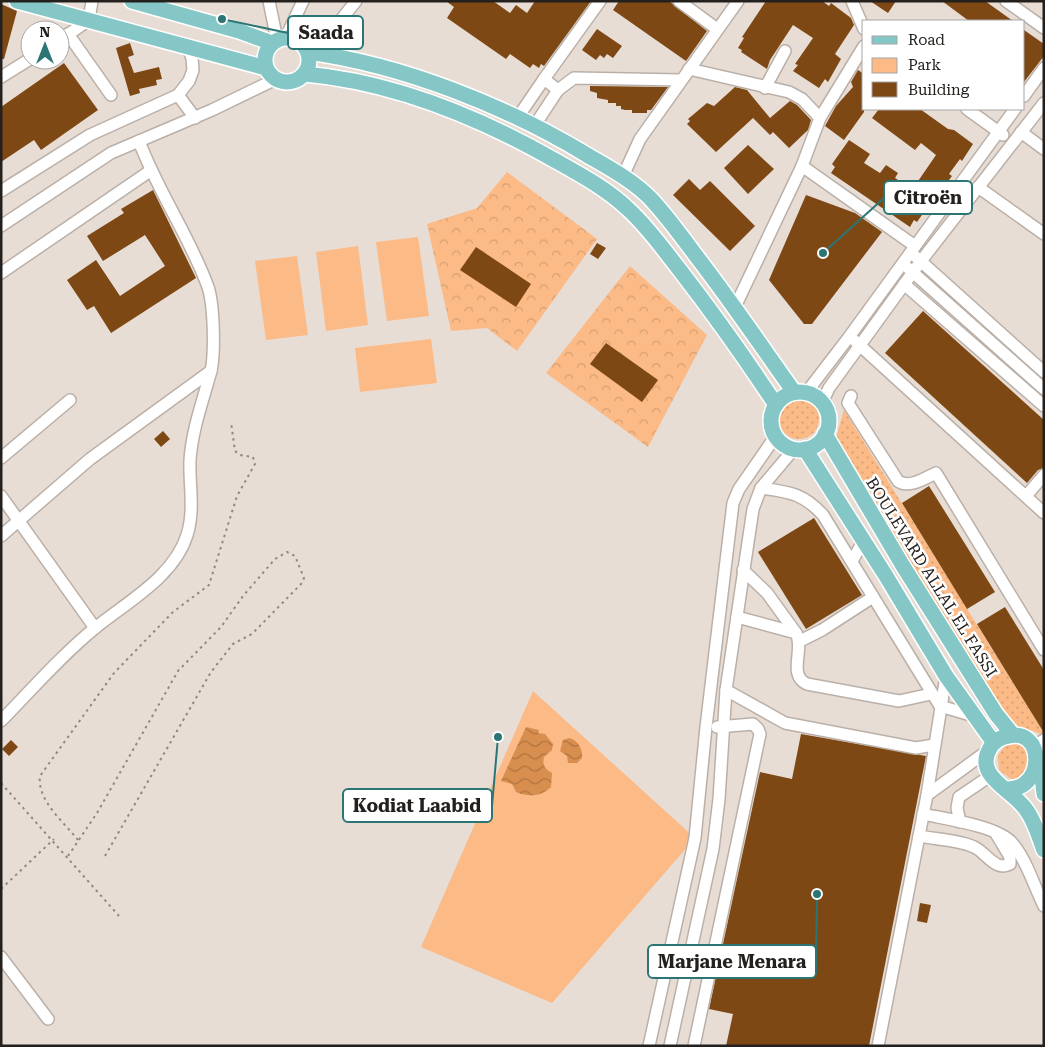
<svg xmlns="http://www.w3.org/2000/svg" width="1045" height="1047" viewBox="0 0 1045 1047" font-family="'Roboto Serif',serif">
  <defs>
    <pattern id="grass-dots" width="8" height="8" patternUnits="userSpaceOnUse" patternTransform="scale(1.25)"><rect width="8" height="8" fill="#fbba86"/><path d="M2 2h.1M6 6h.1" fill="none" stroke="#d7a073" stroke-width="1.8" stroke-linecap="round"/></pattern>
    <pattern id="forest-crowns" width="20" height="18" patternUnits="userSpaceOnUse" patternTransform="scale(1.25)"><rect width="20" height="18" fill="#fbba86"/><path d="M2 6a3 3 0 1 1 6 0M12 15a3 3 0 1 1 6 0" fill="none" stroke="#d7a073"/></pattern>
    <pattern id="water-waves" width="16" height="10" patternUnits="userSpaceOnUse" patternTransform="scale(1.25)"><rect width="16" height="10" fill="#d88e4e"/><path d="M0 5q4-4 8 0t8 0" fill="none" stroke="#af7440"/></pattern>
  </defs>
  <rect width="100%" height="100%" fill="#e8ddd5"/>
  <g fill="url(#grass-dots)">
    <circle cx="799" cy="419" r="20"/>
    <polygon points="844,410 1044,733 1044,736 1034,731 1012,727 835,441"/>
    <polygon points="1022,741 1036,766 1019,780 1011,779 999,770 998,755 1007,743"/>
  </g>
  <g fill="url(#forest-crowns)">
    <polygon points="507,172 597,239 517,351 487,328 451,331 427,224 477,208"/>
    <polygon points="630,266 707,335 648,447 546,373"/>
  </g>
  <g fill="#fbba86">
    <polygon points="418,237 429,316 387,321 376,242"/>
    <polygon points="358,246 368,325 326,331 316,252"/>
    <polygon points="297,256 308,335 266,340 255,261"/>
    <polygon points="431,339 437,383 360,392 355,348"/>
    <polygon points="533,691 695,838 552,1003 421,947"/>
  </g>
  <g fill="url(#water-waves)">
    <path d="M526,727L539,730L538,733L545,734L553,744L552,750L544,757C542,765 545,769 552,773L551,787C541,797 528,797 516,792L512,784L501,781Z"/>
    <path d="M569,738C578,740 583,749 582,758L577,763H568L567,756L560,751L563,740Z"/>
  </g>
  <g fill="#7e4814">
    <polygon points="446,1 493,1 510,13 516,5 527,13 535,1 591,1 544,66 541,64 539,68 533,64 530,68 510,54 506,59 447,18 454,7"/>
    <polygon points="619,1 669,1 707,31 686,61 613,10"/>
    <polygon points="766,1 822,1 829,6 831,3 851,18 854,25 835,54 841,59 828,82 825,79 819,88 793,71 798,65 795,64 813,38 793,25 770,60 767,69 741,52 742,50 738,48 744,38 742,37"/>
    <polygon points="870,1 896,1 888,13"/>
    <polygon points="942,1 985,1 1013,21 969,21"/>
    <polygon points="1,4 17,11 4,59 1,59"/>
    <polygon points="597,29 622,46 613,58 607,54 604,58 600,55 596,60 582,50"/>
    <polygon points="1024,30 1044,44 1044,56 1024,82"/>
    <polygon points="130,43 134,55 128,57 134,73 159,67 162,79 156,80 157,85 139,89 140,93 130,96 116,48"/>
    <polygon points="64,63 98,110 41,150 34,140 1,162 1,107"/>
    <polygon points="858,70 864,74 864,112 844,140 825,126 836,106 853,87 851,82"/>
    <polygon points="590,86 668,87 651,110 647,110 647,113 632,113 632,110 625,110 621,109 621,106 616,106 616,103 608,103 608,100 597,98 597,93 590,91"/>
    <polygon points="735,87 747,90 770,118 790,101 797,105 811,120 808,130 789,148 773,132 770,135 753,118 716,152 687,124 690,121 688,119 707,103 714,106"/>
    <polygon points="879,109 920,109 948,129 954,130 973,144 962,161 960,159 949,174 952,176 932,203 931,202 917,222 914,220 910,227 831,173 835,167 832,164 849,140 870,154 864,163 880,173 886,165 898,173 895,178 911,188 913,185 914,187 936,155 921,143 915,150 872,118"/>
    <polygon points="748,145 774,169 748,194 724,168"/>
    <polygon points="689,179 700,190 710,181 755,226 730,251 673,195"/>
    <polygon points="153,190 196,278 111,333 94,306 87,310 67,280 96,260 120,296 165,266 145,235 103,261 87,236 124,213 121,209"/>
    <polygon points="806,195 855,213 882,232 812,324 804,324 769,280"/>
    <polygon points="597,243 606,248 598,259 590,254"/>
    <polygon points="476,247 531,284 516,307 460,270"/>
    <polygon points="923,311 1044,420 1044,468 1038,470 1027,483 885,353"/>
    <polygon points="606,343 658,380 642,402 590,364"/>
    <polygon points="163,431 170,439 161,447 154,439"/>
    <polygon points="929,486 995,592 967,609 902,503"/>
    <polygon points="814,518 862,595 806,629 758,552"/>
    <polygon points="1005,607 1044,670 1044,733 977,624"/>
    <polygon points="801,734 926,756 869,1046 726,1046 733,1014 709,1009 760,772 792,779"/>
    <polygon points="11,740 18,747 9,756 2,749"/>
    <polygon points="920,903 931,905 927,923 917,921"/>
  </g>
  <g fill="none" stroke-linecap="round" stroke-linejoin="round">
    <g stroke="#bab0a8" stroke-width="14">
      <g id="minor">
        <polyline points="269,1 277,40"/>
        <polyline points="600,1 544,79 558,90 574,78 681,80"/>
        <polyline points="679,1 717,29"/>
        <polyline points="852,1 864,29"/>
        <polyline points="1006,1 1044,28"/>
        <polyline points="68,34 111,95"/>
        <polyline points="286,37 303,1"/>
        <polyline points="60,40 89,20 92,1"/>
        <polyline points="305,46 333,30 356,1"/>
        <polyline points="689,69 789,92 802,99 820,118"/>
        <polyline points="1,77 30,59"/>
        <polyline points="765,88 785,51"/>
        <polyline points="178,95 195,118"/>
        <polyline points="1024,96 1044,68"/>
        <polyline points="967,109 1003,135"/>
        <polyline points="518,117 544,79"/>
        <polyline points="535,125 558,90"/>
        <polyline points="1021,132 1044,149"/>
        <polyline points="802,166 915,246"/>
        <polyline points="623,176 640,139 738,1"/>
        <polyline points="978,187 1044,234"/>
        <polyline points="1,191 90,135 178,95 189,81 193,70 192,58 187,46"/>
        <polyline points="1,226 111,153 212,110 276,79"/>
        <polyline points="916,257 1044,372"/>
        <polyline points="908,268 1044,389"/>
        <polyline points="1,273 150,171"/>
        <polyline points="904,284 1044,406"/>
        <polyline points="735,307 802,166 820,118 864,46"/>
        <polyline points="855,341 1044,513"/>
        <polyline points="806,393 849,337 1015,109"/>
        <path d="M851,396L848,403L898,481C909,489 925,478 936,473L1044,650"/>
        <polyline points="822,403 829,388 921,261 1044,103"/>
        <polyline points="1,458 70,400"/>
        <path d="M761,488C789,492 803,493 823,515L940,706L974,716"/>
        <polyline points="1,496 95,628"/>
        <polyline points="1026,496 1044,475"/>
        <path d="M1,536L90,459L211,371C215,353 214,305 208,287C190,237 158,192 139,141"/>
        <polyline points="852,561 864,540"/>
        <polyline points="743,570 767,593 796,633"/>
        <path d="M737,617L796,633C805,649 787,675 807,684L899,701L931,694"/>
        <polyline points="800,641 822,630 873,597"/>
        <polyline points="726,690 785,723 916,748 934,745"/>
        <path d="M1,721C32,689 62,655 95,628C127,602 174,577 187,535C195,510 189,485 190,460C192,430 203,400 211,371"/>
        <polyline points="1035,745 1044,740"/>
        <polyline points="927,795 946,676"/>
        <path d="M923,814C945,819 999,826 1013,844C1027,861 1034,886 1044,906"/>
        <polyline points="960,822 957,808 959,797 990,776"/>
        <path d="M919,836C934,839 960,840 974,847C986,852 995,872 1010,864V857L995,832"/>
        <polyline points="1,957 48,1019"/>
        <polyline points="649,1046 695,838 706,727 733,503 739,489 775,437"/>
        <polyline points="670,1046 713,849 719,799 726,690 753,509 761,488 794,449"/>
        <polyline points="694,1046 760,734 758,729 753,724 717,727"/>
        <polyline points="878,1046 927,795 990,749"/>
      </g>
    </g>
    <g stroke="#fff" stroke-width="18">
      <g id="major">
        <polyline points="17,1 266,68"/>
        <polyline points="132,1 239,31 272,43"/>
        <circle cx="287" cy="60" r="22"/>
        <path d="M308,52C403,65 506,106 587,155C609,168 632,180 650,198C667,216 682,237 697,257C731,301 762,347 794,392"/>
        <path d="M305,74C394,82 479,117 556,161C581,175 607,189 628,209C648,227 663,249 679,269C713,313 745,358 776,405"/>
        <circle cx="800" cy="421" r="29"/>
        <polyline points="825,434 903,566 996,714 1013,735"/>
        <polyline points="805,449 886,576 946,676 994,743"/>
        <polyline points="1041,767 1044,794"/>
        <path d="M1008,789C1045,789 1045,728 1009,736C1001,737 994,741 990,748C973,777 1014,790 1027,811C1035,822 1039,837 1044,850"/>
      </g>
    </g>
    <g stroke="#908882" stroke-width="2" stroke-dasharray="2.5 4" stroke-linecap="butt">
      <polyline points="1,783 119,916"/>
      <path d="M78,840C64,822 37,801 40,776L114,673L173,612L209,585L237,496L255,464L253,457L240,455L235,451L231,422"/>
      <polyline points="68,856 97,813 178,671 221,627 243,596 275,559 287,552 295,556 304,578 301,584 252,634 233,644 211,672 105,856"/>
      <polyline points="1,889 54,839"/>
    </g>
    <use href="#minor" stroke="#fff" stroke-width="11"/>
    <use href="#major" stroke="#85c7c7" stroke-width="15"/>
  </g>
  <g text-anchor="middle" stroke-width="5" stroke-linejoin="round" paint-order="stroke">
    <g font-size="16" fill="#24201d" stroke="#fff">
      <text transform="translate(932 577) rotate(58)" y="6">BOULEVARD ALLAL EL FASSI</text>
    </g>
  </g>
  <path fill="none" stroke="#2b7575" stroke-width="2" d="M222 19L288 33M823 253L884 198M498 737L492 806M817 894L816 962"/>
  <g fill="#2b7575" stroke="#fff" stroke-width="2">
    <circle cx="222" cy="19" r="5"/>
    <circle cx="823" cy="253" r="5"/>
    <circle cx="498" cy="737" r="5"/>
    <circle cx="817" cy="894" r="5"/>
  </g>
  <g fill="#fff" stroke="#2b7575" stroke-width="2">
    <rect x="288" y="16" width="75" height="33" rx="5"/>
    <rect x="884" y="181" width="88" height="33" rx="5"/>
    <rect x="343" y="789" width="149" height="33" rx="5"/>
    <rect x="648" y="945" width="168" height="33" rx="5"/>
  </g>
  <g font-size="18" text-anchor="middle" font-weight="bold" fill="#24201d">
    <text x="326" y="39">Saada</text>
    <text x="928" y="204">Citroën</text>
    <text x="417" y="812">Kodiat Laabid</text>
    <text x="732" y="968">Marjane Menara</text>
  </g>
  <rect width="1045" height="1047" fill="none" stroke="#24201d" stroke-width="5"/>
  <rect x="862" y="20" width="162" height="90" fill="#ffffff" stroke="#a7a6a5"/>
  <rect x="872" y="36" width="25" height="8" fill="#85c7c7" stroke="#a7a6a5"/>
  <text x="908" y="45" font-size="15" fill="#24201d">Road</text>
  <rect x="872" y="58" width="25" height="15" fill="#fbba86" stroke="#a7a6a5"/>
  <text x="908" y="70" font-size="15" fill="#24201d">Park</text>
  <rect x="872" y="82" width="25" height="15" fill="#7e4814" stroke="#a7a6a5"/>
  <text x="908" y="95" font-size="15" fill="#24201d">Building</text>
  <g transform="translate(45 45)"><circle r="24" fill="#ffffff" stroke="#a7a6a5"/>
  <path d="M0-4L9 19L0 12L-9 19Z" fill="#2b7575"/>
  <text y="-8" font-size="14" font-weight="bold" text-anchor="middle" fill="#24201d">N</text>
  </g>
</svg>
